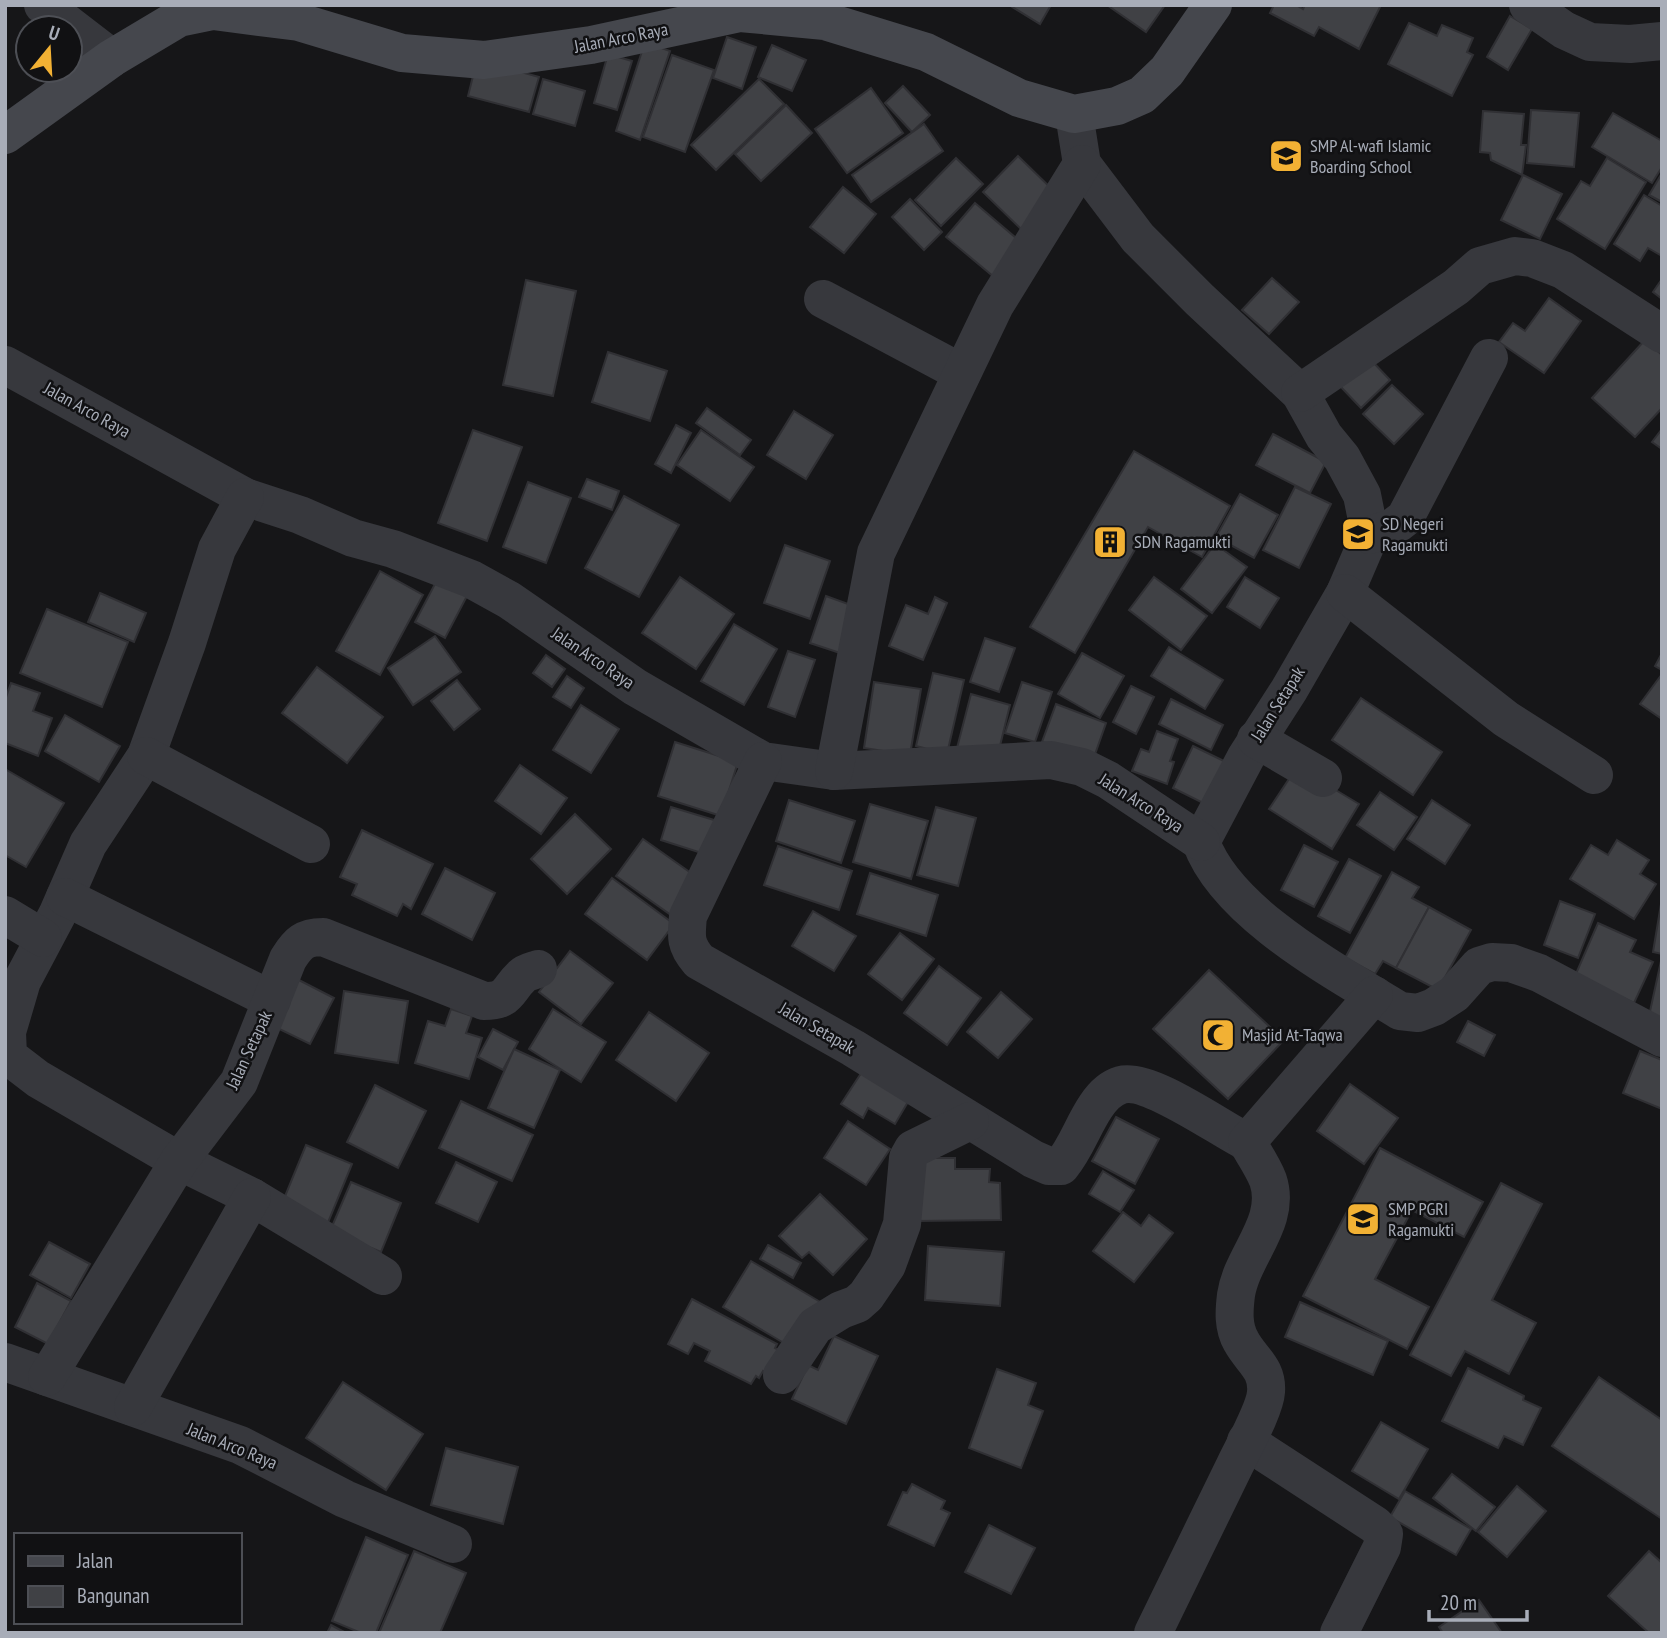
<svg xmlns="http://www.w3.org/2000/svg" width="1667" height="1638" viewBox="0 0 1667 1638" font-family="'PT Sans Narrow',sans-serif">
  <rect width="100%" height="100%" fill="#161618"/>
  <g fill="#404145" stroke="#303034" stroke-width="2">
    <polygon points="1009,5 1051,5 1040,24"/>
    <polygon points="1107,5 1165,5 1146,32"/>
    <polygon points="1274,5 1296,5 1303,9 1305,5 1381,5 1359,49 1319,27 1314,36 1270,13"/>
    <polygon points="1510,16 1532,29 1508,70 1487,57"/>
    <polygon points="1409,23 1437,36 1442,25 1473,38 1467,52 1473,55 1452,96 1388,64"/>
    <polygon points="727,37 756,47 742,89 713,78"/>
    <polygon points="645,42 670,51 640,140 616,131"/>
    <polygon points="772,45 806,60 792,91 758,77"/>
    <polygon points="608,54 632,61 617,110 594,103"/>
    <polygon points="672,55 714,70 685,152 643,137"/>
    <polygon points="477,60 539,77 529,112 468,96"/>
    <polygon points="543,79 585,91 575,126 533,114"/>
    <polygon points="759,79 784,104 716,170 691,145"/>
    <polygon points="903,86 930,115 912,132 885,103"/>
    <polygon points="871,88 903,133 847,173 815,129"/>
    <polygon points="786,105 812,133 761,181 735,154"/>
    <polygon points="1531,110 1579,113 1574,167 1527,163"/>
    <polygon points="1483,111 1524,114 1521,145 1526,145 1522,175 1491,160 1490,153 1480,152"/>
    <polygon points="1613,113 1662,141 1662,167 1652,183 1592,147"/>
    <polygon points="924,124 943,151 871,202 852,175"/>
    <polygon points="1018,156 1058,195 1023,231 983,192"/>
    <polygon points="956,158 983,184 941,226 915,200"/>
    <polygon points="1607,158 1646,182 1605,249 1557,219 1581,181 1590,186"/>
    <polygon points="1662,173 1662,202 1649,195"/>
    <polygon points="1523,175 1562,194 1540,239 1501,220"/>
    <polygon points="843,187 876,214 844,253 810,227"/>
    <polygon points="1644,195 1662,206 1662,256 1648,248 1640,261 1614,244"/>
    <polygon points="910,199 942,232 924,250 892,217"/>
    <polygon points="975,203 1029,249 1000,282 946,237"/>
    <polygon points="1272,278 1299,302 1269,334 1242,310"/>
    <polygon points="1662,279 1662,299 1653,292"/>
    <polygon points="526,280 576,291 553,396 503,385"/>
    <polygon points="1549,298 1581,321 1544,373 1499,342 1513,323 1525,331"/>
    <polygon points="1645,340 1662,355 1662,408 1635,437 1592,398"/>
    <polygon points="608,352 667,371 650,421 592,402"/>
    <polygon points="1370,359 1390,380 1361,408 1340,386"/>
    <polygon points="1392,385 1423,414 1394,444 1363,414"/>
    <polygon points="707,408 751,440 740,455 696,423"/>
    <polygon points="794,411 833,435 806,479 767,455"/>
    <polygon points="676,425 691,433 671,473 655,464"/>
    <polygon points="1662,429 1662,449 1652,442"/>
    <polygon points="473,430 522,447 487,541 438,523"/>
    <polygon points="701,430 754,467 730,501 677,465"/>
    <polygon points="1273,434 1326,462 1310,493 1256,465"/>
    <polygon points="1134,451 1230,506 1202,557 1148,527 1075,653 1030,627"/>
    <polygon points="587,479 619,491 612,510 579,497"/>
    <polygon points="528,482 571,498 546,563 503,547"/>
    <polygon points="1295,487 1331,504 1299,568 1263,550"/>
    <polygon points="1240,494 1278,515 1254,558 1216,537"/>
    <polygon points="624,496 679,525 639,597 585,568"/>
    <polygon points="1215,544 1247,567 1212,613 1181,589"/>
    <polygon points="785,545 830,561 810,619 764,603"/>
    <polygon points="380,571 423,595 380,675 336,651"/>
    <polygon points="680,577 734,614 696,669 642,633"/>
    <polygon points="1154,577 1207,616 1181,650 1129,610"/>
    <polygon points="1245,577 1279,598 1260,628 1227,607"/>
    <polygon points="437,580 467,596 445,638 415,622"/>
    <polygon points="100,593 146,613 134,642 88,622"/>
    <polygon points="826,596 862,609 846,655 810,643"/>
    <polygon points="935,597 947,603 923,660 889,646 906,605 928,614"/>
    <polygon points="47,609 128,642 102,707 20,673"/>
    <polygon points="734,624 777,649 744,705 701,681"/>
    <polygon points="435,636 461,672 413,705 388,668"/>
    <polygon points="985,638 1015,648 999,692 970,682"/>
    <polygon points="1169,647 1223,680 1205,709 1151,676"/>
    <polygon points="788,651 815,660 795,717 768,707"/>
    <polygon points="1082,653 1124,676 1100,718 1058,694"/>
    <polygon points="1662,653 1662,670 1655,666"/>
    <polygon points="546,655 565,669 552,687 533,673"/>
    <polygon points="317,667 383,717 347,763 282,713"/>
    <polygon points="933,673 964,680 947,754 916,746"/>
    <polygon points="1662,674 1662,719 1640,704"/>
    <polygon points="567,676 584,688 571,708 553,697"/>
    <polygon points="457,680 480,709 454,730 431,701"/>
    <polygon points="874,682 921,689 910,755 864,748"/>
    <polygon points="1022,682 1052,692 1035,742 1005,733"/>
    <polygon points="11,683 40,693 33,711 52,718 38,756 5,743 5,700"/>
    <polygon points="1131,686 1154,697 1136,734 1113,722"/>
    <polygon points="971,694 1010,705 997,758 957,748"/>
    <polygon points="1361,698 1442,752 1413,795 1332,740"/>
    <polygon points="1171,699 1223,725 1211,750 1159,724"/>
    <polygon points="1056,704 1106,723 1093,760 1042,742"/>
    <polygon points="581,705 619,729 591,773 553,750"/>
    <polygon points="65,715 120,746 99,782 45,751"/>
    <polygon points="1157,731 1178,739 1170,761 1174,762 1167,784 1132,771 1141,749 1149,752"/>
    <polygon points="675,742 738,762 721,816 658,796"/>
    <polygon points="1193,746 1226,762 1205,804 1173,788"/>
    <polygon points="520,765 567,798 541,834 495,801"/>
    <polygon points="5,769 64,803 26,867 5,855"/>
    <polygon points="1309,774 1359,804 1332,849 1269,809 1289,779"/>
    <polygon points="1380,792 1417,817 1394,850 1357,825"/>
    <polygon points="789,800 855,821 841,863 776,841"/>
    <polygon points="1432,800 1470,825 1445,864 1407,839"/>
    <polygon points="870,804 928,821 911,879 853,862"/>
    <polygon points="671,807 724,823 714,857 661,840"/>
    <polygon points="936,807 976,818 958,886 917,875"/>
    <polygon points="575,814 611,849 567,894 531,859"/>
    <polygon points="362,830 433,864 411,909 403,904 397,916 352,895 357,884 340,877"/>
    <polygon points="643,839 698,878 671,915 616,876"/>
    <polygon points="1617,840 1649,860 1640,874 1656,884 1634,919 1570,879 1591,845 1608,855"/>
    <polygon points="1304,845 1338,862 1314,907 1281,890"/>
    <polygon points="778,846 852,871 839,910 764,885"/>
    <polygon points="1349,859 1381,876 1350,933 1318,916"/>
    <polygon points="445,868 495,893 472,940 422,914"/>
    <polygon points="1392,872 1419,887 1412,898 1429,907 1396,968 1383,961 1375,974 1345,958"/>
    <polygon points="870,873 938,895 926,936 857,914"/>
    <polygon points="612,878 674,924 647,960 585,914"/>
    <polygon points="1662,898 1662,954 1653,952"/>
    <polygon points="1560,901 1595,914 1578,958 1544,945"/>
    <polygon points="1429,907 1471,930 1438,990 1396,968"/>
    <polygon points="813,911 856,936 834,971 792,946"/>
    <polygon points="1598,923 1636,940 1630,952 1653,962 1634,1003 1575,976"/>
    <polygon points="900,933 934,959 902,1000 868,974"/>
    <polygon points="570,951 613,983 581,1024 539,992"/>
    <polygon points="1661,961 1662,961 1662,1028 1647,1025"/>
    <polygon points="939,966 981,998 947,1045 904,1013"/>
    <polygon points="1209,970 1284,1040 1228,1099 1153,1029"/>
    <polygon points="293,977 334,998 310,1044 269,1024"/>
    <polygon points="344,991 408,1001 398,1063 335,1053"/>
    <polygon points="1001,992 1032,1019 998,1058 967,1032"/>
    <polygon points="451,1009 472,1016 466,1033 482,1038 469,1079 415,1063 428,1021 445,1026"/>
    <polygon points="553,1009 606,1042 581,1082 529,1049"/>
    <polygon points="649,1012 709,1053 676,1101 616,1060"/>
    <polygon points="1468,1021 1495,1035 1484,1056 1457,1042"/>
    <polygon points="493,1029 518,1042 503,1070 478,1057"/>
    <polygon points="514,1049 560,1070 534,1128 488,1108"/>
    <polygon points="1640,1051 1662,1060 1662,1109 1623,1093"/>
    <polygon points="869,1061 915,1090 895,1124 868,1108 863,1118 841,1104"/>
    <polygon points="1350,1084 1398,1118 1364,1164 1317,1131"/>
    <polygon points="375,1085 426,1111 398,1168 347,1142"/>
    <polygon points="461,1101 533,1135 512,1181 439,1148"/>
    <polygon points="1116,1117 1159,1139 1135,1184 1092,1161"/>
    <polygon points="848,1121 890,1149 866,1185 824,1158"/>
    <polygon points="306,1145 352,1164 327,1225 281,1206"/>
    <polygon points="1380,1148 1483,1202 1464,1237 1412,1210 1375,1279 1429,1307 1407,1349 1303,1296"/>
    <polygon points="916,1158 955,1158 955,1169 990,1169 989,1182 1000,1183 1001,1220 916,1221"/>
    <polygon points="456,1162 497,1182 478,1222 436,1203"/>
    <polygon points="1103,1171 1134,1190 1120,1212 1089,1194"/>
    <polygon points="351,1182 401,1203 381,1252 330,1231"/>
    <polygon points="1501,1183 1542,1204 1492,1300 1536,1323 1509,1374 1465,1351 1451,1376 1410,1355"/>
    <polygon points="820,1194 867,1239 833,1275 809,1252 802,1258 779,1236"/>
    <polygon points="1123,1212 1141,1226 1149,1215 1173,1233 1134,1282 1093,1251"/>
    <polygon points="49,1242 90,1264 71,1298 30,1275"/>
    <polygon points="768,1245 801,1263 793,1278 760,1259"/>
    <polygon points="928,1246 1004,1252 1000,1306 925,1300"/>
    <polygon points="751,1261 822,1303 794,1349 723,1307"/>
    <polygon points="37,1283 71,1301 48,1344 15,1327"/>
    <polygon points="692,1299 777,1344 775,1348 789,1356 775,1379 763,1371 759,1378 756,1376 751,1384 705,1361 710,1351 694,1343 688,1354 668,1344"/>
    <polygon points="1300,1302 1388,1341 1373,1375 1285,1337"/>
    <polygon points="834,1336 878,1356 846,1424 792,1399 808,1365 818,1370"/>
    <polygon points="1468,1368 1524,1396 1523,1400 1541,1408 1523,1445 1504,1436 1498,1448 1442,1421"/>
    <polygon points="997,1369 1036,1383 1028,1405 1043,1411 1021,1468 969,1448"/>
    <polygon points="1599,1377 1662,1420 1662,1519 1552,1446"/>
    <polygon points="343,1382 423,1434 386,1490 306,1438"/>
    <polygon points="1381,1422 1428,1449 1399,1499 1352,1471"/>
    <polygon points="446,1448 518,1467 503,1524 431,1505"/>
    <polygon points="1452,1474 1495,1507 1476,1531 1433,1498"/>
    <polygon points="912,1484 945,1501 941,1509 950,1513 934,1546 888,1525 903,1492 907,1493"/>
    <polygon points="1517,1486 1546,1511 1507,1557 1478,1532"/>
    <polygon points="1405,1491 1471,1529 1456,1555 1390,1517"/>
    <polygon points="989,1525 1035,1548 1011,1594 965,1572"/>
    <polygon points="366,1537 408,1555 376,1633 361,1633 332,1621"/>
    <polygon points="414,1551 466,1573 440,1633 379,1633"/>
    <polygon points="1649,1551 1662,1563 1662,1633 1649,1633 1608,1596"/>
    <polygon points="1479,1600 1502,1633 1443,1633 1439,1627"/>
    <polygon points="331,1625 346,1633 327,1633"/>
  </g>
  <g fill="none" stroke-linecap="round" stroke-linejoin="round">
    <g stroke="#37383d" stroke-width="38">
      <polyline points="43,5 112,58"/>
      <polyline points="1528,5 1564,30 1590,42 1630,44 1662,41"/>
      <path d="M1074,114L1082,164L1138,238L1200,300L1300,393L1324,436L1342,458L1362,495L1370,535L1345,593L1289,690L1246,757L1201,842C1227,914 1337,972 1400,1011L1418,1013L1434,1007L1454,994L1479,966L1492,962L1511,963L1539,973L1662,1038"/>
      <polyline points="823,299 962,373"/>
      <polyline points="5,365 245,497 300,515 353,538 393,549 471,579 509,600 635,687 763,761 834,771 1051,760 1082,767 1108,780 1201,842"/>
      <polyline points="1300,393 1456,287 1480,266 1515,256 1532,258 1563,270 1662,334"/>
      <polyline points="245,497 217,549 187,643 146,756 88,844 57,915 22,981 7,1032 8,1056 38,1079 179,1161 252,1197 383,1276"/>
      <polyline points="1370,535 1392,528 1405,518 1489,358"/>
      <polyline points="1345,593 1506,719 1594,775"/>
      <polyline points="1256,739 1323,778"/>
      <polyline points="146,756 311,844"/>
      <path d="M763,761L688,916C686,937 685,945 699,961L853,1048L1033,1159L1049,1166H1061C1076,1148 1083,1125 1096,1106C1102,1097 1111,1088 1121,1085C1149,1077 1220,1129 1247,1142"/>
      <polyline points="834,771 876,553 995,305 1082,164"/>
      <polyline points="65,897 272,1000"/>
      <polyline points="5,915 43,938"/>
      <polyline points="5,1362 240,1445 345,1499 453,1544"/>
      <polyline points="782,1375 815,1326 841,1310 857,1304 866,1296 887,1265 902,1224 908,1158 913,1149 970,1121"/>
      <path d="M47,1377L179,1161L239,1082L288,959C298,943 304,937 323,937L484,1001C510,1001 506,991 522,976C526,972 532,971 538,969"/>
      <polyline points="133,1407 252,1197"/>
      <polyline points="1246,1441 1375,1525 1384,1534 1382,1547 1339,1633"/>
      <path d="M1153,1633C1180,1577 1208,1521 1235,1465C1243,1448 1265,1409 1266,1392C1268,1368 1251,1360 1241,1341C1233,1327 1234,1311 1236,1295C1242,1255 1282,1222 1268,1180C1263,1167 1254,1154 1247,1142L1374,995"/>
    </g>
    <polyline stroke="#45474d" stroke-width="38" points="5,135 112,58 179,18 213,11 299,22 402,53 484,60 591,45 740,13 825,21 926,52 1019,98 1074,114 1117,106 1142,95 1167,71 1213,5"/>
  </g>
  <defs>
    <g id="school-square" transform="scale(1.75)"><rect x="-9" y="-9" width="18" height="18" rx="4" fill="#f2b134" stroke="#111113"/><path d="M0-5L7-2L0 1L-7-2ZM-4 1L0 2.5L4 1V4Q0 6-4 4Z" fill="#111"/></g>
    <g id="building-square" transform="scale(1.75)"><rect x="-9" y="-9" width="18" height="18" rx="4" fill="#f2b134" stroke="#111113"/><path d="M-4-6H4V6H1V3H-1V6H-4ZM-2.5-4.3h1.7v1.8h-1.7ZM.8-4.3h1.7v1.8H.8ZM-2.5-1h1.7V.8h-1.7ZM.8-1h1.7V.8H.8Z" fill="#111"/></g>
    <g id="mosque-square" transform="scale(1.75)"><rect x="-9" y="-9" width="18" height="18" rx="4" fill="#f2b134" stroke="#111113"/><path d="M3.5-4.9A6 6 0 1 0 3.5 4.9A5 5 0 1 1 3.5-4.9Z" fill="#111"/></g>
  </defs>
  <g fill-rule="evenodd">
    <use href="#school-square" x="1286" y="156"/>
    <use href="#school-square" x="1358" y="534"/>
    <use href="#building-square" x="1110" y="542"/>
    <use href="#mosque-square" x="1218" y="1035"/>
    <use href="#school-square" x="1363" y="1219"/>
  </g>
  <g text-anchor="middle" stroke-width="5" stroke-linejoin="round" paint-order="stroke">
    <g font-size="18" fill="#a8adb8" stroke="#111113">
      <text transform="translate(621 38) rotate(-11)" y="6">Jalan Arco Raya</text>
      <text transform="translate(87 410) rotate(29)" y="6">Jalan Arco Raya</text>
      <text transform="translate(593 658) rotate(34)" y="6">Jalan Arco Raya</text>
      <text transform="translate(1278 704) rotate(-58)" y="6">Jalan Setapak</text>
      <text transform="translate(1141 803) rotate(32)" y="6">Jalan Arco Raya</text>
      <text transform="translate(817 1028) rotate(30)" y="6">Jalan Setapak</text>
      <text transform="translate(249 1050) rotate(-65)" y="6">Jalan Setapak</text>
      <text transform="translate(232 1446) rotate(22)" y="6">Jalan Arco Raya</text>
    </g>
    <g font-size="18" fill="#a8adb8" stroke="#111113" text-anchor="start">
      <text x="1310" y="152">SMP Al-wafi Islamic<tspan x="1310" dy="21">Boarding School</tspan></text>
      <text x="1382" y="530">SD Negeri<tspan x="1382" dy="21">Ragamukti</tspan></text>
      <text x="1134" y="548">SDN Ragamukti</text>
      <text x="1242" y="1041">Masjid At-Taqwa</text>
      <text x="1388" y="1215">SMP PGRI<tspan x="1388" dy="21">Ragamukti</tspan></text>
    </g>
  </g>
  <rect width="1667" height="1638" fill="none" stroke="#a8adb8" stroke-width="14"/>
  <rect x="14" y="1533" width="228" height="91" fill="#111113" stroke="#4d4f55" stroke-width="2"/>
  <rect x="28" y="1556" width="35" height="10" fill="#45474d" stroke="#4d4f55" stroke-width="2"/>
  <text x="77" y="1568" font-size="21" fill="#a8adb8">Jalan</text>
  <rect x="28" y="1586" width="35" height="21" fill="#404145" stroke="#4d4f55" stroke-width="2"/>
  <text x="77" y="1603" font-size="21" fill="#a8adb8">Bangunan</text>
  <g transform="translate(49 49) rotate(18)"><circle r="33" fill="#111113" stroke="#4d4f55" stroke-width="2"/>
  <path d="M0-5L12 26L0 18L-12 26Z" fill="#f2b134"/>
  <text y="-10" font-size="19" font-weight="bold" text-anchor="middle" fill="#a8adb8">U</text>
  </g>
  <path d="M1429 1610v10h98v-10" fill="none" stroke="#a8adb8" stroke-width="3.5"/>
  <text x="1440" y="1610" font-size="21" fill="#a8adb8" stroke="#111113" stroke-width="5" paint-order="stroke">20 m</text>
</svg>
